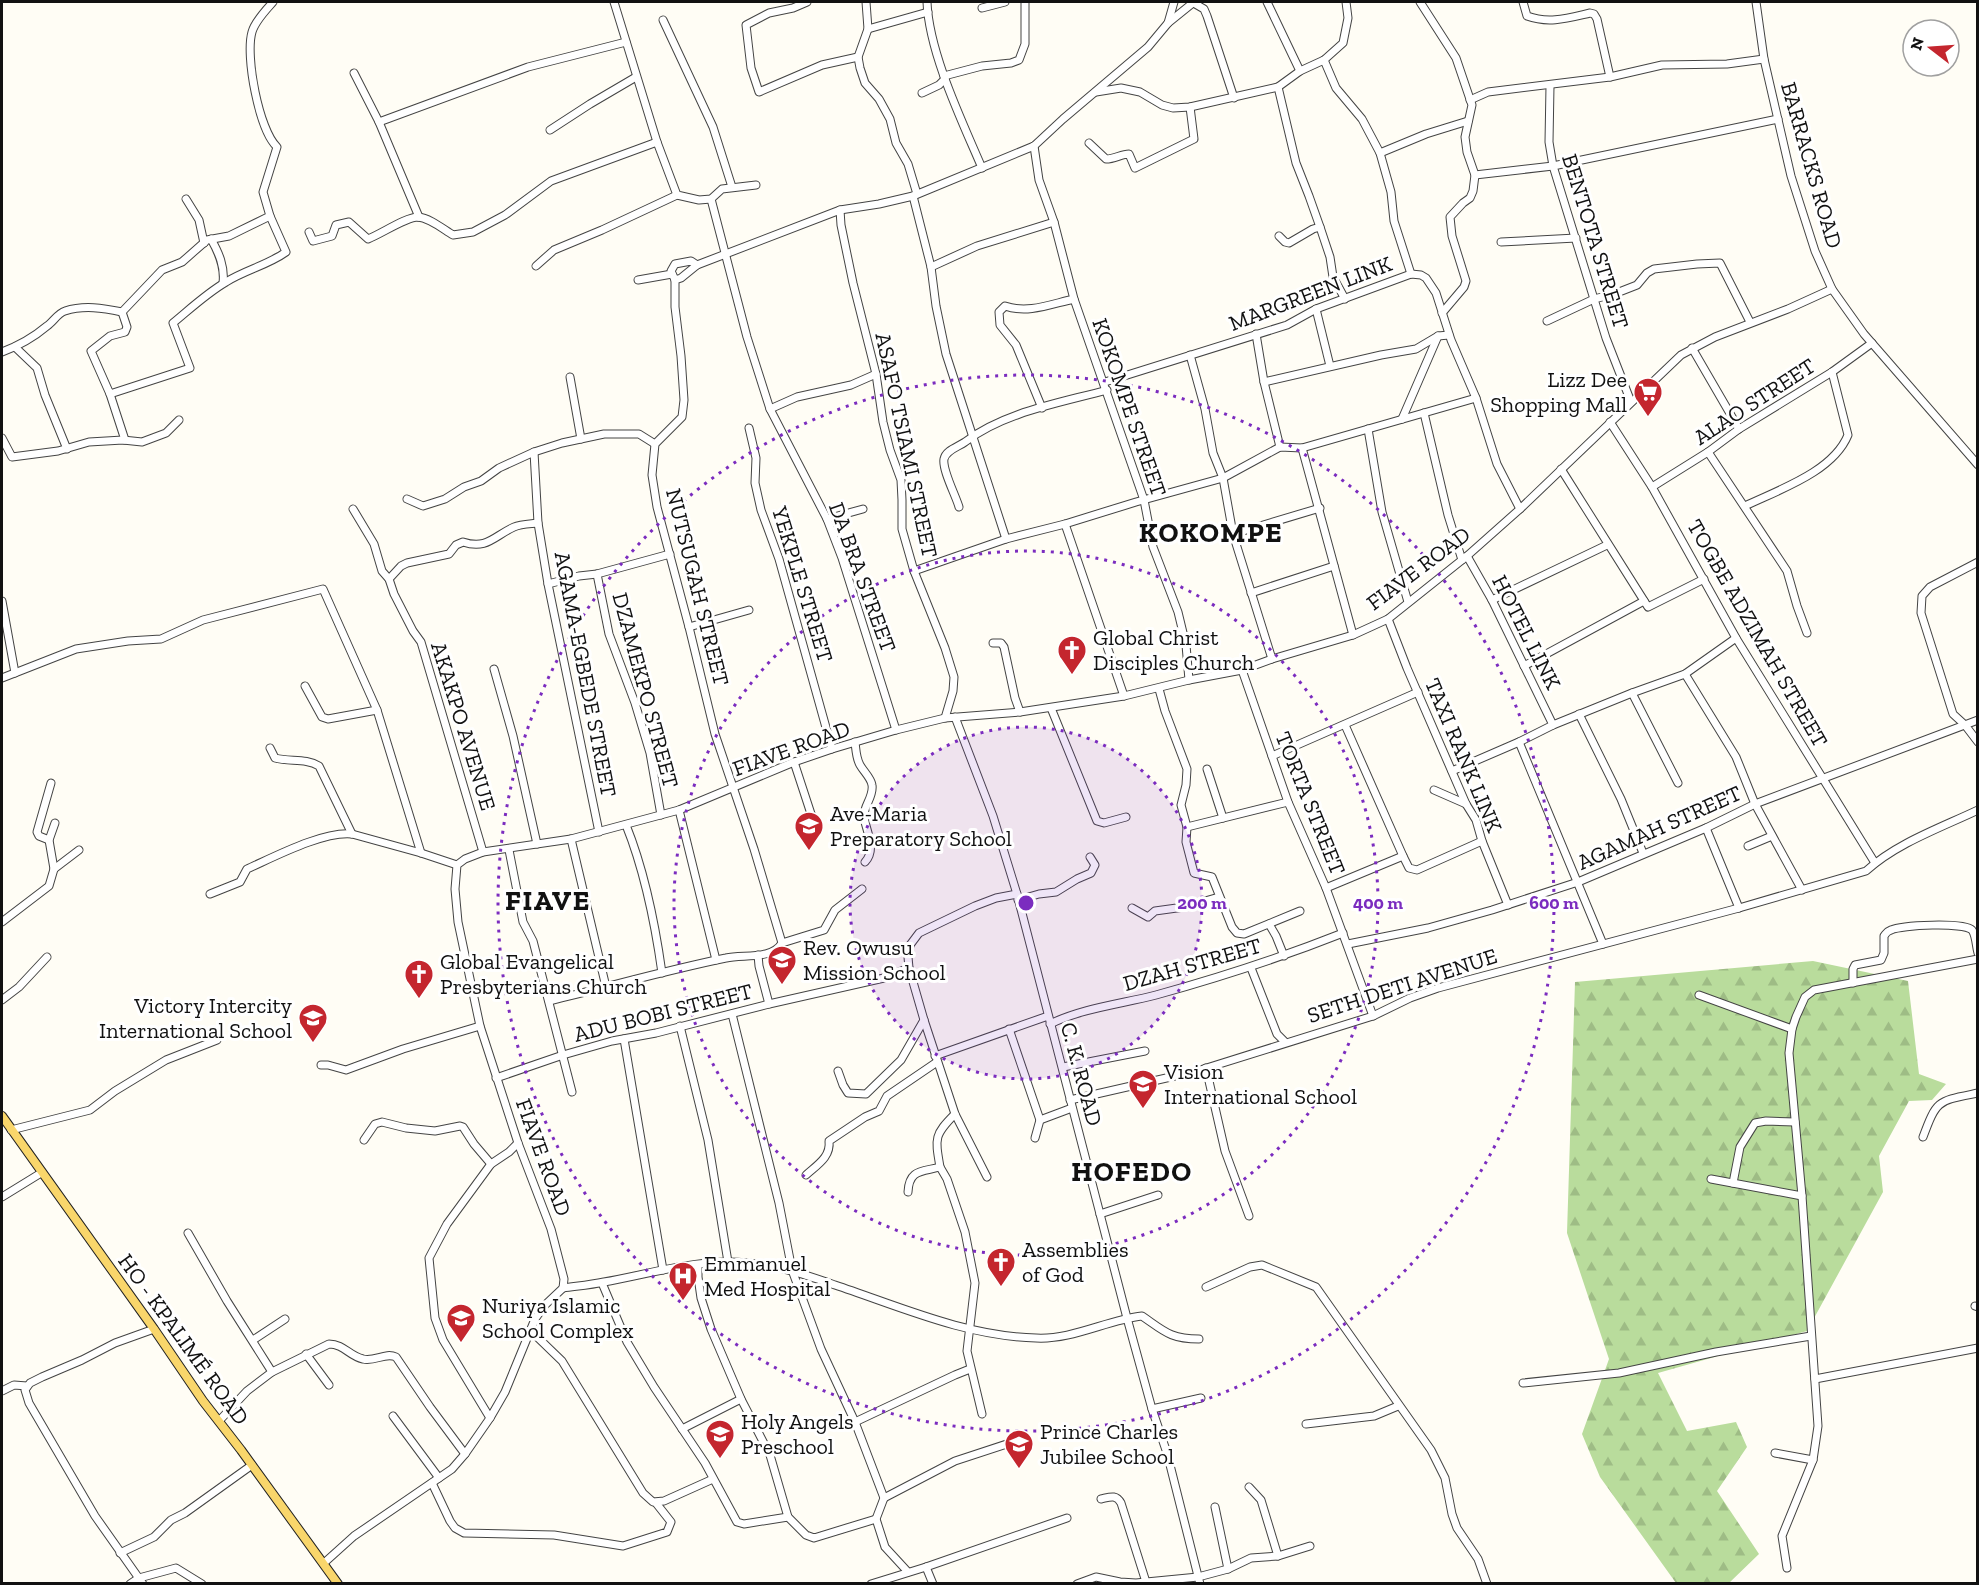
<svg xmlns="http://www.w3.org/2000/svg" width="1979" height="1585" viewBox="0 0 1979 1585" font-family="'Zilla Slab',serif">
  <defs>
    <pattern id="forest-firs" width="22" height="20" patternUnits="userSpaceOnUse" patternTransform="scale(1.5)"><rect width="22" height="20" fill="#b9dc9c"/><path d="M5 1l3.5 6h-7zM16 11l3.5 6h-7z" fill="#9ebc85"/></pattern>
  </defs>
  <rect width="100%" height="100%" fill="#fffdf5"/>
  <polygon fill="url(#forest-firs)" points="1813,961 1908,981 1919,1074 1946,1084 1932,1100 1909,1101 1879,1156 1883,1192 1807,1331 1658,1373 1687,1431 1736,1422 1747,1447 1717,1491 1759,1554 1729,1583 1676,1583 1600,1477 1582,1434 1609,1359 1567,1233 1575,982"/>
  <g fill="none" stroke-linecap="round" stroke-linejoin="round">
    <g stroke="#444" stroke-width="9">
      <g id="minor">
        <polyline points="614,2 657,142 677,195 699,200 711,199 722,189 756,185"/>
        <polyline points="807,2 793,8 769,13 746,25 751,68 759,92 822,65 858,57"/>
        <polyline points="866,2 868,29 858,57 860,68 865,83 879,99 890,119 896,143 908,164 917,194"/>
        <path d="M927,2C929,53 962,121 982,168"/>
        <polyline points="1192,2 1204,9 1207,16 1234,98"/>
        <polyline points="1267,2 1300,71"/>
        <polyline points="1420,2 1456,58 1472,105 1465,137 1467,152 1475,175 1473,191 1470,198 1463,203 1450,217 1452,236 1466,281 1464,287 1442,313"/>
        <path d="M1523,2L1527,16C1549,24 1568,18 1590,13L1594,14L1597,19L1610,77"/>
        <polyline points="1756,2 1764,59 1791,176 1815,251 1832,289 1864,334 1978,465"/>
        <polyline points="982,8 1005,2"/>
        <polyline points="663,20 713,127 732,187"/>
        <polyline points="1168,23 1194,2"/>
        <polyline points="868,29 928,12"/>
        <polyline points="1324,60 1336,88 1362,119 1380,153 1391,192 1394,221 1411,274"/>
        <polyline points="354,73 379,122 419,217"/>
        <polyline points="944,76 982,66 1011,63 1019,60 1025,44 1025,2"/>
        <polyline points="1550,86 1549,142 1553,166 1606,338 1631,402"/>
        <polyline points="1278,87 1296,163 1309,196 1320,227 1330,257 1333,277 1345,299"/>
        <polyline points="1096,92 1121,88 1140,92 1162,105 1173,108 1190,107 1278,87 1300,71 1324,60 1343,43 1348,18 1346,2"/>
        <polyline points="922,93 939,85 945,79"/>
        <polyline points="1470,100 1488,92 1610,77 1662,65 1727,64 1764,59"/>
        <polyline points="379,122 528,67 626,42"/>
        <polyline points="550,130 590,104 636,77"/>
        <path d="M1089,143L1106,159C1115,159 1121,154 1129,154L1135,168L1194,139L1190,107"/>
        <polyline points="1034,146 1039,180 1054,222 1074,299 1144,500 1153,547 1178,612 1186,645 1189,680"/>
        <polyline points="1380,153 1426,134 1468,121"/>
        <polyline points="1475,175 1553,166 1778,119"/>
        <polyline points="913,196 931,267 936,306 946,354 1006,539"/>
        <polyline points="186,199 199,220 204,243"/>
        <polyline points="711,199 747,337 770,409 827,519 842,558 896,730"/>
        <polyline points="840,210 841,225 853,283 876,374 883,422 890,450 901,480 902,500 902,529 914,571 945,648 954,677 953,691 945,718"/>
        <path d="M309,232L313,241L332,236L336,225L349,222L368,239C381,234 406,217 418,217C430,218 443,229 453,235L473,232L505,215L551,181L657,142"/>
        <polyline points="1279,236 1285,242 1289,243 1313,229 1320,227"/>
        <path d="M211,239C219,253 225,267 223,283"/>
        <polyline points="1501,242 1576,238"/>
        <polyline points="536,266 554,250 602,230 677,195"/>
        <polyline points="931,267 977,246 1054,222"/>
        <polyline points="638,280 672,274"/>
        <polyline points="675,280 671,271 675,264 691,261 697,265"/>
        <polyline points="1316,309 1330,366"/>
        <path d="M122,312L127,327L125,332L110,336L91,351L110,394L190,368L173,323C190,309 207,293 226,282C245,270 268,265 286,252L270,216"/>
        <polyline points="1547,321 1594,299 1614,294 1637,285 1647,273 1654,269 1697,264 1720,263 1750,322"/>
        <polyline points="1256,334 1264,382 1280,447"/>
        <polyline points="15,347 37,368 45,395 67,449"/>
        <polyline points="1692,348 1739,429"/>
        <path d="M2,352C18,346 34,337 47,326C53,322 58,313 65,311C84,305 103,308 122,312L162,270L182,262L207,240L229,236L270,216L263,192L277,147C259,130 245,56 252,32C255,21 266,10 273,2"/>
        <polyline points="1190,355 1205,409 1213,453 1223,478 1233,534 1272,659"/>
        <polyline points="570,377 581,439"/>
        <polyline points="1105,382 1287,325 1316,309 1411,274 1421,275 1426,278 1436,293 1451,340 1476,398 1497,464 1520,509"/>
        <polyline points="1264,382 1381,355 1416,349 1438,336 1449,335"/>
        <polyline points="110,394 125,440"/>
        <path d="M1042,408L1016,345L1000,325L999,312L1005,306C1028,314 1051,304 1074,299"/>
        <polyline points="770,409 797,397 851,385 876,374"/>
        <polyline points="1424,413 1448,515 1462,560"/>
        <polyline points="1402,419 1438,336"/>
        <polyline points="1610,422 1652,487 1736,638 1875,863"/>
        <polyline points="749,428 756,458 755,483 761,510 779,559 832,749"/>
        <polyline points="1368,429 1382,512 1408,602"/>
        <polyline points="2,438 12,457 58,451 89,442 123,440 142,442 166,433 179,420"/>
        <polyline points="1302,448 1353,635"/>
        <polyline points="534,452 538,523 548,584 599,832"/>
        <polyline points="1708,452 1787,571 1797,606 1807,633"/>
        <polyline points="1561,469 1648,607 1704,579"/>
        <polyline points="1652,487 1708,452 1739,429 1832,372 1872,343"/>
        <polyline points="407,499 423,506 445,499 464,487 481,481 499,468 534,452 562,443 604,434 639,434 655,444"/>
        <path d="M1745,506C1778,490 1833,472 1848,435L1832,372"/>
        <path d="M959,507C956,496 942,470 944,459C946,450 958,447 965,442C1004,412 1060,403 1107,390"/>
        <polyline points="353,509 374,544 382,571 389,579 394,594 413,631 421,642 483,852"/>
        <polyline points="827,519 863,509"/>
        <polyline points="1065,524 1124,696"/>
        <polyline points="1233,534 1320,508"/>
        <polyline points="1467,556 1492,600 1553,725"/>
        <polyline points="1978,562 1930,587 1922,596 1921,613 1953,714 1965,725 1978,742"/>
        <polyline points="914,571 1006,539 1065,524 1136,502 1223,478 1280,447 1302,448 1476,398"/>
        <polyline points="597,574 609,634 635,703 650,753 661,815"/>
        <path d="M389,579L401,566L407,563L449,554L456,545L463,542C487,550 494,536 514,527C521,524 530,524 538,523"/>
        <polyline points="548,584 579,576 597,574 670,554"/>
        <polyline points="1251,593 1334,566"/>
        <polyline points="1492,600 1607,545"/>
        <polyline points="2,601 15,673"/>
        <polyline points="1388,619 1407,668 1466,804 1476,820 1482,841 1508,905"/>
        <polyline points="689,627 749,610"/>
        <polyline points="993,643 1001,643 1004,647 1015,698 1020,712"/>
        <polyline points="1524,666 1644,601"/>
        <polyline points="494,669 513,736 537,844"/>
        <polyline points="1242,670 1288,802 1326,888 1373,1016"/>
        <polyline points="1685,674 1736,757 1755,804 1802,890"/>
        <polyline points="2,678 76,649 128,641 161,639 203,620 323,589 377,710 421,853"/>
        <polyline points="305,686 322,717 328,719 377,710"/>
        <polyline points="1159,689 1165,711 1187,769 1186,785 1181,805 1187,827 1186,842 1194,873 1212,877 1232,927 1237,933 1244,934 1300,911"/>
        <polyline points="1632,693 1678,783"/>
        <polyline points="1051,708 1097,821 1104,823 1126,817"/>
        <polyline points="1579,714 1621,799 1643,853"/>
        <polyline points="955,717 993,816 1017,894 1127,1318 1152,1409 1167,1453 1200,1584"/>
        <polyline points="1345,725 1403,856 1409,868 1417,870 1482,841"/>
        <path d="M855,742C856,750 856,758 860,765C864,772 871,778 872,785C874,797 863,806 864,817C866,831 877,849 865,862"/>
        <polyline points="1519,742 1603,944"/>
        <path d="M270,748L275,758C290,762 306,758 319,766L352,834"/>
        <polyline points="1272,756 1418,692"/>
        <polyline points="794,762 814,823 813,834 810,838"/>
        <polyline points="1207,769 1223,818"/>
        <polyline points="1452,771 1519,742 1553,725 1632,693 1685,674 1736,638"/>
        <polyline points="1434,790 1466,804"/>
        <polyline points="679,810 716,960"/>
        <path d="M626,825C645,872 655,923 662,973"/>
        <polyline points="1187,827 1288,802"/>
        <polyline points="1706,828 1739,908"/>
        <polyline points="571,839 606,987"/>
        <polyline points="49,840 39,836 37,832 51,783"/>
        <polyline points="1748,846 1772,836"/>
        <polyline points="509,850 523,922 533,941 572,1092"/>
        <polyline points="54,869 49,840 55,823"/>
        <polyline points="1326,888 1403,856"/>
        <path d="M210,894L240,882L247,869C274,857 323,831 352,834L421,853L457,865"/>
        <polyline points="1018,900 1039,894 1056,892 1077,879 1091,873 1095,865 1090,857"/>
        <polyline points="1132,908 1148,917 1155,911 1184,907 1219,897"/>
        <polyline points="2,922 49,886 54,869 79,850"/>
        <polyline points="1269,924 1276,936 1284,956"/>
        <polyline points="782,943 824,930 835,910 862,889"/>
        <polyline points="1348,944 1428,928 1492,910 1578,882 1706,828 1755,804 1978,720"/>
        <polyline points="758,955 759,966 769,1004"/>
        <polyline points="1251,968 1277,1034 1285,1042"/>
        <path d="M1853,983V969L1855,965L1881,960L1884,953V936C1887,932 1886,932 1891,930C1901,925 1964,922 1972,930C1976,935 1976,946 1978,953"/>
        <polyline points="1699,995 1792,1029"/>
        <polyline points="2,1000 19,987 47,957"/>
        <path d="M549,1001C608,987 667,970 726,958C743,954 772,960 782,943L754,849L715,734L689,627L657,507L652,475L655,444L682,417L684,400L681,356L675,307V280L681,278L697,265L840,210L879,204L913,196L1034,146L1063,119L1148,47L1168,23L1174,2"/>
        <polyline points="732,1014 779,1203 792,1270 821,1349 855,1422 884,1498 876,1519 885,1547 908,1572"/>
        <path d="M1050,1024C1083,1008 1121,1004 1156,995C1221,977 1280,958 1343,933"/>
        <polyline points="680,1026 708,1140 728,1262"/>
        <polyline points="1009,1029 1040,1120"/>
        <polyline points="624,1039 663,1270"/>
        <polyline points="935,1056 1048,1016"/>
        <polyline points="321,1065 328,1065 346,1070 403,1049 480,1026"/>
        <polyline points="1063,1067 1145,1051"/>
        <polyline points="1206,1068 1225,1151 1249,1216"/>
        <polyline points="838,1071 843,1085 848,1093 866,1094 901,1060 924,1020"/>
        <polyline points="496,1078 563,1055 612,1041 656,1033 769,1004 884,978 909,968"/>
        <path d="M1070,1100L1197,1071L1373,1016L1410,998L1438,988L1739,908L1866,871C1897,843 1940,828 1978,810"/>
        <polyline points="11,1130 90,1110 115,1091 166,1060 217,1040"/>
        <path d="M1923,1137C1937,1099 1938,1101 1978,1093"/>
        <polyline points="1035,1138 1040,1120 1072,1108"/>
        <polyline points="364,1140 375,1124 382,1122 406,1128 435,1131 460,1126 463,1127 474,1144 491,1164"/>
        <polyline points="940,1167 947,1179 965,1232 975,1283 967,1351 982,1414"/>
        <path d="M806,1175C817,1165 831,1157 829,1141L865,1117L879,1111L887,1096L937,1062"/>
        <polyline points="987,1177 955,1114 924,1020 909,968 908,957 910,945 919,933 975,906 996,898 1017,894"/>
        <polyline points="1711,1179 1802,1196"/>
        <polyline points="1733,1183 1740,1147 1755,1123 1766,1121 1795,1122"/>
        <path d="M908,1192C909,1169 922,1172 940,1167C935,1138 934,1135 955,1114"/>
        <polyline points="2,1197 41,1173"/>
        <polyline points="1100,1214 1158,1195"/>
        <polyline points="188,1233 227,1301 272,1372"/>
        <polyline points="698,1265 698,1277 701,1298 711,1329 741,1399 770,1455 788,1517 806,1535 814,1538 876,1519"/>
        <polyline points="602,1283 627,1342 654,1387 705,1463 737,1522 744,1524 788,1517"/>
        <polyline points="1206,1287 1250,1267 1262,1265 1316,1287 1431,1450 1445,1478 1452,1514 1457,1528 1478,1559 1487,1584"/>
        <path d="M563,1288C577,1286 590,1285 604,1282C650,1274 699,1258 747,1263C778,1265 806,1275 835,1285C901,1307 965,1336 1036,1338C1072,1340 1107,1320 1142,1316C1164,1331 1170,1339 1199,1339"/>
        <polyline points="1975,1306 1978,1307"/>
        <polyline points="531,1331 562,1361 643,1493 653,1502 664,1501 713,1479"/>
        <polyline points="253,1340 285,1319"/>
        <polyline points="306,1354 329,1385"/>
        <polyline points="1815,1379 1978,1348"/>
        <polyline points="1523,1383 1619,1373 1716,1352 1811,1336"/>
        <polyline points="2,1391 14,1385 27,1386"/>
        <polyline points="1152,1409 1201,1398"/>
        <polyline points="393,1416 439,1478"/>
        <polyline points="490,1418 443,1340 435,1318 429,1258 447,1224 491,1164 509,1152 518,1143"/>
        <path d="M219,1421L247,1391L272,1372L329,1344C344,1344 349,1356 363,1359C375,1362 385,1352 396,1357L430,1407L465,1454"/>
        <polyline points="855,1422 955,1375 970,1369"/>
        <polyline points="1306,1424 1374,1416 1398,1406"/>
        <polyline points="682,1429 741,1399"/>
        <polyline points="1775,1453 1813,1460"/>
        <polyline points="432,1483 450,1521 455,1528 464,1533 554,1535 623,1546 667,1532 671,1522 656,1503"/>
        <polyline points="1249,1487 1261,1500 1278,1556"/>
        <polyline points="884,1498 955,1461 1022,1439"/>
        <path d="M1101,1499C1110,1497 1116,1494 1121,1503L1146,1582"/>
        <polyline points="1215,1507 1228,1569"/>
        <polyline points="120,1553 154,1537 171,1520 185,1513 252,1465"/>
        <polyline points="324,1563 354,1536 452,1469 465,1454 490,1418 505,1392 535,1319 545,1305 563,1288 564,1279 551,1229 518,1143 480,1026 458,922 455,889 457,865 465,859 483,852 571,839 679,810 794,762 832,749 896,730 945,718 1020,712 1124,696 1189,680 1242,670 1272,659 1353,635 1388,619 1467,556 1520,509 1681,355 1715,337 1788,309 1832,289"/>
        <polyline points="926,1567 933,1584"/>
        <polyline points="1787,1568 1782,1536 1813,1460 1818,1426 1802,1196 1789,1053 1792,1029 1796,1017 1805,997 1814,990 1978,959"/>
        <polyline points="130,1584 139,1578 176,1568 202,1584"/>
        <polyline points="143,1584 95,1516 29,1403 25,1390 30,1383 42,1377 82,1360 115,1343 154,1329"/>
        <polyline points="871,1584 926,1567 1067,1518"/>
        <polyline points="1077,1584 1096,1577 1120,1582 1136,1583 1198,1577 1228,1569 1251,1558 1278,1556 1310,1546"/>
      </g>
    </g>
    <g stroke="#222" stroke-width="10">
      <polyline id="major" points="2,1116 154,1329 203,1401 241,1450 338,1584"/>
    </g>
    <use href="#minor" stroke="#fff" stroke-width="7"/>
    <use href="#major" stroke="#f9d66b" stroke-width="8"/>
  </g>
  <circle cx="1026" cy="903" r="176" fill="#7b2cbf" fill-opacity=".12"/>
  <g fill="none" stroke="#7b2cbf" stroke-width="3" stroke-dasharray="3 6">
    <circle cx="1026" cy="903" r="176"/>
    <circle cx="1026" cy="903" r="352"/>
    <circle cx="1026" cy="903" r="528"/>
  </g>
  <defs>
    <g id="supermarket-pin" transform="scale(1.5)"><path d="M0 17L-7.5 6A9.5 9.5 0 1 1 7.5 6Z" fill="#c4262e" stroke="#fff"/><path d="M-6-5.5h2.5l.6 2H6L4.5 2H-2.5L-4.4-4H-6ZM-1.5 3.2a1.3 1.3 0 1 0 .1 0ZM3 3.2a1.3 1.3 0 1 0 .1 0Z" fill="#fff"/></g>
    <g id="church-pin" transform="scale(1.5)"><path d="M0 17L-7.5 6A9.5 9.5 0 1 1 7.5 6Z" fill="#c4262e" stroke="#fff"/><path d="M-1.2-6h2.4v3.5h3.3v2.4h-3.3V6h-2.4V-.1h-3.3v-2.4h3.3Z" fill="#fff"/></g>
    <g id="school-pin" transform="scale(1.5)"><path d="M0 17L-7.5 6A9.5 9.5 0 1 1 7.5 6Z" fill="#c4262e" stroke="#fff"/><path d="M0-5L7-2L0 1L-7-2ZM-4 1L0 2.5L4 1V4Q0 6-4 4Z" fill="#fff"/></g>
    <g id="hospital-pin" transform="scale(1.5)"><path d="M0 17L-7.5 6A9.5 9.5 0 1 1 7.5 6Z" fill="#c4262e" stroke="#fff"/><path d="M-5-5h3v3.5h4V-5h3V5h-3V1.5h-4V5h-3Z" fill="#fff"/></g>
  </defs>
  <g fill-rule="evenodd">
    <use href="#supermarket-pin" x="1648" y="392"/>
    <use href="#church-pin" x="1072" y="650"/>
    <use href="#school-pin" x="809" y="826"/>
    <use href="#school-pin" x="782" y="960"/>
    <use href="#church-pin" x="419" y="974"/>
    <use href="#school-pin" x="313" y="1018"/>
    <use href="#school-pin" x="1143" y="1084"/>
    <use href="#church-pin" x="1001" y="1262"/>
    <use href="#hospital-pin" x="683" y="1276"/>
    <use href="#school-pin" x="461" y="1318"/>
    <use href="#school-pin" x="720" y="1434"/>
    <use href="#school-pin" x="1019" y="1444"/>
  </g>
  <g text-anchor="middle" stroke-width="6" stroke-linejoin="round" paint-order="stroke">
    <g font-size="22" fill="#111" stroke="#fff">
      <text transform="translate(1812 165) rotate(74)" y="8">BARRACKS ROAD</text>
      <text transform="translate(1596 241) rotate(73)" y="8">BENTOTA STREET</text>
      <text transform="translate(1310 293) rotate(-21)" y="8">MARGREEN LINK</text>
      <text transform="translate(1754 401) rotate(-33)" y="8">ALAO STREET</text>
      <text transform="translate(1130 407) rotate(71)" y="8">KOKOMPE STREET</text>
      <text transform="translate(907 445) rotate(78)" y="8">ASAFO TSIAMI STREET</text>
      <text transform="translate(1418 568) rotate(-37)" y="8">FIAVE ROAD</text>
      <text transform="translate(863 577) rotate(70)" y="8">DA BRA STREET</text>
      <text transform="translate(803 584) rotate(73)" y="8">YEKPLE STREET</text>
      <text transform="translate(698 587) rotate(76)" y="8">NUTSUGAH STREET</text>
      <text transform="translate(1527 632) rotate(63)" y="8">HOTEL LINK</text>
      <text transform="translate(1758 633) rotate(60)" y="8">TOGBE ADZIMAH STREET</text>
      <text transform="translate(586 674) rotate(79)" y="8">AGAMA-EGBEDE STREET</text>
      <text transform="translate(646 690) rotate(75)" y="8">DZAMEKPO STREET</text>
      <text transform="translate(464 726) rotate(73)" y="8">AKAKPO AVENUE</text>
      <text transform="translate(791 748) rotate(-20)" y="8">FIAVE ROAD</text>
      <text transform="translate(1464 755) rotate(67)" y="8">TAXI RANK LINK</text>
      <text transform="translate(1311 803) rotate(68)" y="8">TORTA STREET</text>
      <text transform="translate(1659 827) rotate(-24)" y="8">AGAMAH STREET</text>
      <text transform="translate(1192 964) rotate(-16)" y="8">DZAH STREET</text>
      <text transform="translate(1402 985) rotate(-18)" y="8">SETH DETI AVENUE</text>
      <text transform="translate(663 1012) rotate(-14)" y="8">ADU BOBI STREET</text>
      <text transform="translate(1082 1074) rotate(75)" y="8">C. K. ROAD</text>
      <text transform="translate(544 1157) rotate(70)" y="8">FIAVE ROAD</text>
      <text transform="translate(184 1339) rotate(54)" y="8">HO - KPALIMÉ ROAD</text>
    </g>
    <g font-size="22" fill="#111" stroke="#fff" text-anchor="start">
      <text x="1627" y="387" text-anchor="end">Lizz Dee<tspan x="1627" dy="25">Shopping Mall</tspan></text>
      <text x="1093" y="645">Global Christ<tspan x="1093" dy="25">Disciples Church</tspan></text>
      <text x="830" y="821">Ave-Maria<tspan x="830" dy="25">Preparatory School</tspan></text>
      <text x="803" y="955">Rev. Owusu<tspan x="803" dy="25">Mission School</tspan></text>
      <text x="440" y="969">Global Evangelical<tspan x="440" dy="25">Presbyterians Church</tspan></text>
      <text x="292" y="1013" text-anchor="end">Victory Intercity<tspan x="292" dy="25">International School</tspan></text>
      <text x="1164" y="1079">Vision<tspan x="1164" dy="25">International School</tspan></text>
      <text x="1022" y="1257">Assemblies<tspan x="1022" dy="25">of God</tspan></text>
      <text x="704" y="1271">Emmanuel<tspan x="704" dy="25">Med Hospital</tspan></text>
      <text x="482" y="1313">Nuriya Islamic<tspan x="482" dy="25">School Complex</tspan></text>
      <text x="741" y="1429">Holy Angels<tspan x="741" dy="25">Preschool</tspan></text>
      <text x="1040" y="1439">Prince Charles<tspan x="1040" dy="25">Jubilee School</tspan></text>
    </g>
    <g font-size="28" font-weight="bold" letter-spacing="1.5" fill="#111" stroke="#fff">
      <text x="1211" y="542">KOKOMPE</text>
      <text x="548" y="910">FIAVE</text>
      <text x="1132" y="1181">HOFEDO</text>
    </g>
  </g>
  <circle cx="1026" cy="903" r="9" fill="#7b2cbf" stroke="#fff" stroke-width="3"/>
  <g font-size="18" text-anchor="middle" font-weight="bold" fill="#7b2cbf" stroke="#fff" stroke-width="6" stroke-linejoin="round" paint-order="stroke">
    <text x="1202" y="909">200 m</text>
    <text x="1378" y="909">400 m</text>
    <text x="1554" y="909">600 m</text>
  </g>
  <rect width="1979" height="1585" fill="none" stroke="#111111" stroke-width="6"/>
  <g transform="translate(1931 48) rotate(287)"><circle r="28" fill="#ffffff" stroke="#a0a0a0" stroke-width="1.5"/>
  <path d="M0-4.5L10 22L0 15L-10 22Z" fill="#c4262e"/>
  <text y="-9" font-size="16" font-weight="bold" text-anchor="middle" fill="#111111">N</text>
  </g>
</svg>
